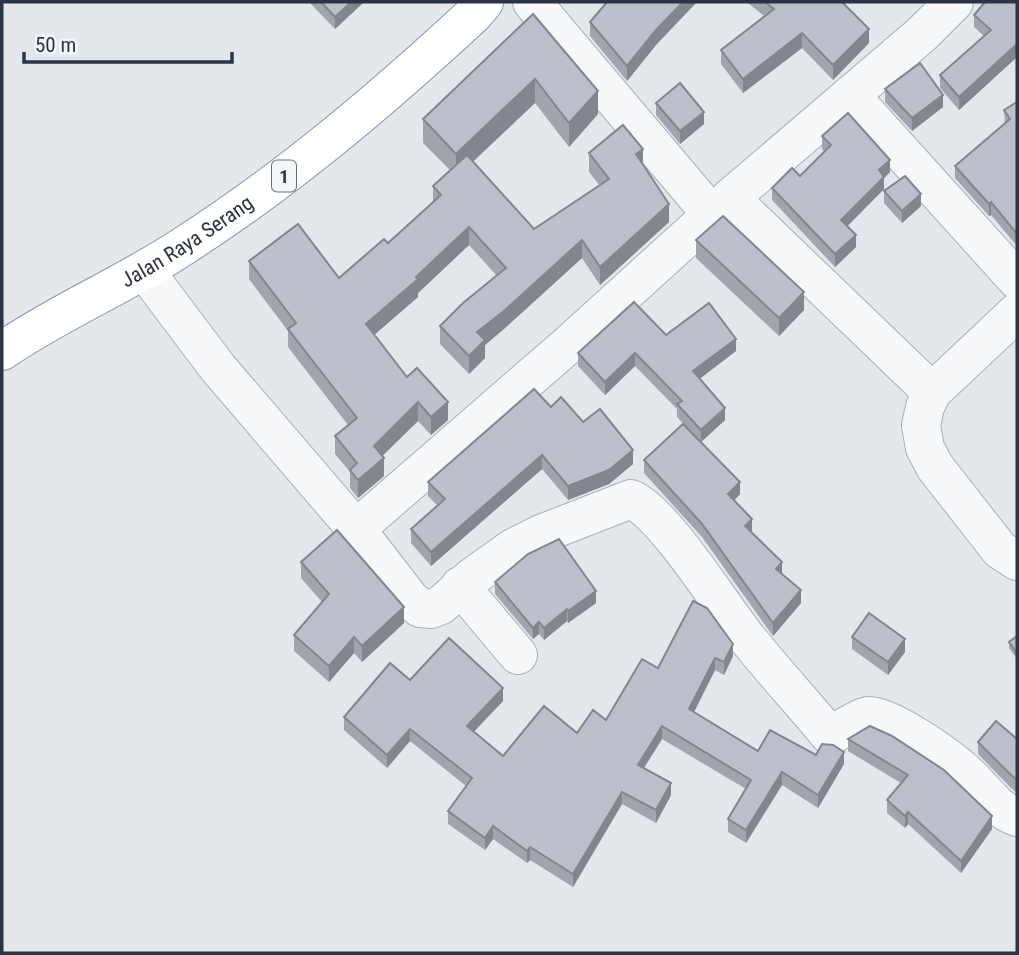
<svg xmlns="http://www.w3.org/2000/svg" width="1019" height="955" viewBox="0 0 1019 955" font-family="'Roboto Condensed',sans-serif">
  <rect width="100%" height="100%" fill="#e4e7ec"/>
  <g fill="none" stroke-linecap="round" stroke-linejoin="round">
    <g stroke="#a9aeb7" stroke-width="40">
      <g id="minor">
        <polyline points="532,2 712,215"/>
        <polyline points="850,95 1017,280"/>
        <polyline points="730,198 932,392"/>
        <path d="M145,271L218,368L356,529L410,599L420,608L431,609L441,605L471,578L513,548L541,534L631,499C665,514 721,606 747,638C774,672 803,703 830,736C841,730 856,719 868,716C887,713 950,758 965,772C983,787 994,809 1017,817"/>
        <polyline points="1017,312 932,392 925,407 921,425 925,448 935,467 1000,550 1017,561"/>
        <polyline points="356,529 569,344 730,198 922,34 954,2"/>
        <polyline points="460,586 518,655"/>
      </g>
    </g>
    <g stroke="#8b94a3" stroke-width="40">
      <g id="highway">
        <path id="s1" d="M2,351C59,312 124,285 182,247C287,180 382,99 474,14L484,2"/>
      </g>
    </g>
    <use href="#minor" stroke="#f7f8fa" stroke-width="38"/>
    <use href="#highway" stroke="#fff" stroke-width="38"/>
  </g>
  <g fill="#a1a5ae">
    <polygon points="309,2 364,2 335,29"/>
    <polygon points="747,2 842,2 869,43 833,80 802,48 743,93 721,64 721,50 764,16"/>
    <polygon points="1017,2 1017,57 959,110 940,88 940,75 984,36 974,27 974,15"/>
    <polygon points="533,14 598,114 569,147 535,103 473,162 534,229 600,186 589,172 589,153 643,164 669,222 600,285 582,258 505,328 485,345 485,358 469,374 440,344 440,326 497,276 469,245 418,293 418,297 374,335 407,377 448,420 431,435 418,421 382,456 384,476 358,498 350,488 350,472 335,454 335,436 348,425 288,347 288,331 249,279 249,261 339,278 388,243 433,202 433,186 450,170 423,143 423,119"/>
    <polygon points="590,22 656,45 627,81 590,36"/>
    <polygon points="885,89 943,107 912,131 885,102"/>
    <polygon points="1017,102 1017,246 991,215 989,216 955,178 955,166 1005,124 1004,110"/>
    <polygon points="656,103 704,124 680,144 656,115"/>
    <polygon points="822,136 890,172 884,178 884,189 848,226 856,247 835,267 772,200 772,188 800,176 824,151 822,149"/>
    <polygon points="884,191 921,206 902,223 884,203"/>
    <polygon points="696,240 804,310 779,336 696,258"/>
    <polygon points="666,335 736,351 699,379 725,420 701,442 740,494 734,500 751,532 782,574 801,603 773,636 702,537 644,473 644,460 693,434 677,417 677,409 635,366 605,395 578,366 578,353"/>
    <polygon points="551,407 583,422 633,464 609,484 568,500 542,469 431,566 411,543 411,529 437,505 428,496 428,482"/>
    <polygon points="301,562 404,623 362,662 354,653 329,682 294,651 294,635 322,602 301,578"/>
    <polygon points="495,582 596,603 568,623 567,621 544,640 539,634 533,639 495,594"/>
    <polygon points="693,601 733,656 724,675 715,670 694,712 758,751 816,755 844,764 818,808 782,785 746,843 728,832 728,819 746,789 662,739 644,768 671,795 656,823 622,804 573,887 530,860 527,863 493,839 485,850 448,824 448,811 466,786 410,741 387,768 344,730 344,717 410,680 503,701 473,732 503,756 577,733 606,720 658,668"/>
    <polygon points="1017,636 1017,659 1009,648 1009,642"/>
    <polygon points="852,637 905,652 888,675 852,649"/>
    <polygon points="870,726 992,829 961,873 908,824 905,828 887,813 887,800 901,783 848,751 848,739"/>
    <polygon points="1017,739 1017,793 1010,787 978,754 978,742"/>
  </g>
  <g fill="#83868d">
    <polygon points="351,2 364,2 335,29 335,17"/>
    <polygon points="683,2 697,2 656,45 627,81 627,66 656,30"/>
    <polygon points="869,29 869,43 833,80 833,65"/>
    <polygon points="802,33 802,48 743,93 743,79"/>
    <polygon points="1017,44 1017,57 959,110 959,97"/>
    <polygon points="535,79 535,103 456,177 456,154"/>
    <polygon points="598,91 598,114 569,147 569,123"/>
    <polygon points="943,95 943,107 912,131 912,118"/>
    <polygon points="704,112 704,124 680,144 680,131"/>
    <polygon points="643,149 643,167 636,154"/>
    <polygon points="890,160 890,172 884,178 884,189 841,232 841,220 879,170"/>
    <polygon points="921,194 921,206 902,223 902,211"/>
    <polygon points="991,202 991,215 989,216 989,204"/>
    <polygon points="669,204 669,222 600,285 600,267"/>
    <polygon points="469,227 469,245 418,293 418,297 366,342 366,324"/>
    <polygon points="856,235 856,247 835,267 835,254"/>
    <polygon points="582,240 582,258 505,328 485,345 485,358 469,374 469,356 477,332"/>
    <polygon points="804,292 804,310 779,336 779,318"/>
    <polygon points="736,339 736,351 693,384 693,371"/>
    <polygon points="635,353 635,366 605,395 605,382"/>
    <polygon points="418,402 418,421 374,464 374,446"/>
    <polygon points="448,402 448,420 431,435 431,417"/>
    <polygon points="725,408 725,420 701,442 701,430"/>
    <polygon points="633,450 633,464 609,484 568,500 568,486"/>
    <polygon points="542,455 542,469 431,566 431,552"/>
    <polygon points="384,458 384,476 358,498 358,480"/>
    <polygon points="740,482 740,494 728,507 728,494"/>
    <polygon points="752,519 752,532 745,526"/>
    <polygon points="782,562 782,574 776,569"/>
    <polygon points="801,590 801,603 773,636 773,623"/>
    <polygon points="596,591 596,603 568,623 568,611"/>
    <polygon points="404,607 404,623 362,662 362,646"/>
    <polygon points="567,609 567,621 544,640 544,628"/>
    <polygon points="539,622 539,634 533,639 533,628"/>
    <polygon points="354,637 354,653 329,682 329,666"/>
    <polygon points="905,639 905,652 888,675 888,662"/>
    <polygon points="733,644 733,656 724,675 724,662"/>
    <polygon points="715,658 715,670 689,722 689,709"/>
    <polygon points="503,688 503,701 467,739 467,726"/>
    <polygon points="662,726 662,739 638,777 638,765"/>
    <polygon points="410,729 410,741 387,768 387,755"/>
    <polygon points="844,752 844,764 818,808 818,795"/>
    <polygon points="782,772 782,785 746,843 746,830"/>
    <polygon points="671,783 671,795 656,823 656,810"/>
    <polygon points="622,792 622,804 573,887 573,874"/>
    <polygon points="908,812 908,824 905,828 905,816"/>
    <polygon points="992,816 992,829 961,873 961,861"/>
    <polygon points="493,826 493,839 485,850 485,838"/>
    <polygon points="530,847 530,860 527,863 527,851"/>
  </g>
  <g fill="#bbc0ca" stroke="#83868d" stroke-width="2">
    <polygon points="321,2 351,2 335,17"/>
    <polygon points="607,2 683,2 656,30 627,66 590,22"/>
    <polygon points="765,2 842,2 869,29 833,65 802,33 743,79 721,50 774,9"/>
    <polygon points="985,2 1017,2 1017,44 959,97 940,75 991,30 974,15"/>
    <polygon points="533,14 598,91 569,123 535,79 456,154 423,119"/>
    <polygon points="920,63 943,95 912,118 885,89"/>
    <polygon points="680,83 704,112 680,131 656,103"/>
    <polygon points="1017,102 1017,234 991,202 989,204 955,166 1010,119 1004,110"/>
    <polygon points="848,113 890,160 879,170 884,177 841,220 856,235 835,254 772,188 792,168 800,176 831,145 822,136"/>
    <polygon points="623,125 643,149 636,154 669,204 600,267 582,240 505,310 477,332 485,340 469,356 440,326 463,303 506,268 469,227 416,277 418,279 366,324 407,377 417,368 448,402 431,417 418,402 374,446 384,458 358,480 350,470 357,463 335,436 357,418 288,329 296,323 249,261 298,224 339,278 384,239 388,243 441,195 433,186 467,155 534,229 609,179 589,153"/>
    <polygon points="905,176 921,194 902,211 884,191"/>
    <polygon points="723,216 804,292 779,318 696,240"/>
    <polygon points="634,302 666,335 709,303 736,339 693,371 725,408 701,430 677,404 682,401 635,353 605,382 578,353"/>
    <polygon points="534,389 551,407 561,397 583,422 600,409 633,450 609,470 568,486 542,455 431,552 411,529 445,499 428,482"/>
    <polygon points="683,424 740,482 728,494 752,519 745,526 782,562 776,569 801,590 773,623 702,524 644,460"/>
    <polygon points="337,530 404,607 362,646 354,637 329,666 294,635 329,594 301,562"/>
    <polygon points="559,539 596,591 568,611 567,609 544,628 539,622 533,628 495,582 528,554"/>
    <polygon points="693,601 707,608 733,644 724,662 715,658 689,709 758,751 770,730 816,755 822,744 833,745 844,752 818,795 782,772 746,830 728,819 751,780 662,726 638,765 671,783 656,810 622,792 573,874 530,847 527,851 493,826 485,838 448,811 472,778 410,729 387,755 344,717 390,663 410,680 449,638 503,688 467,726 503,756 544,706 577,733 593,710 606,720 642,659 658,668"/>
    <polygon points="869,613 905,639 888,662 852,637"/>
    <polygon points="1017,636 1017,653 1009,642"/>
    <polygon points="996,721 1017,739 1017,780 1010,774 978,742"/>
    <polygon points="870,726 892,736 944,770 992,816 961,861 908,812 905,816 887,800 908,775 848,739"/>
  </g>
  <g text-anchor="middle" stroke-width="6" stroke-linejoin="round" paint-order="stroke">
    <rect fill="#f4f6f9" stroke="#676e7b" stroke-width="2" x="272" y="160.5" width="24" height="31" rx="5"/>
    <g font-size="19" font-weight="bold" fill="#2b3445">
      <text x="284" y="183">1</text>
    </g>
    <g font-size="21" fill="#2b3445" stroke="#f4f6f9">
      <text dy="7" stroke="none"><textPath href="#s1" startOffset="215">Jalan Raya Serang</textPath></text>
    </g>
  </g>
  <rect width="1019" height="955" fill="none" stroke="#2b3445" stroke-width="7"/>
  <path d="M24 52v10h208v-10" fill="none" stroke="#2b3445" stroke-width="3.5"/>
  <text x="35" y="52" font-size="21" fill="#2b3445" stroke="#f4f6f9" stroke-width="5" paint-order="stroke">50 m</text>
</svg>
